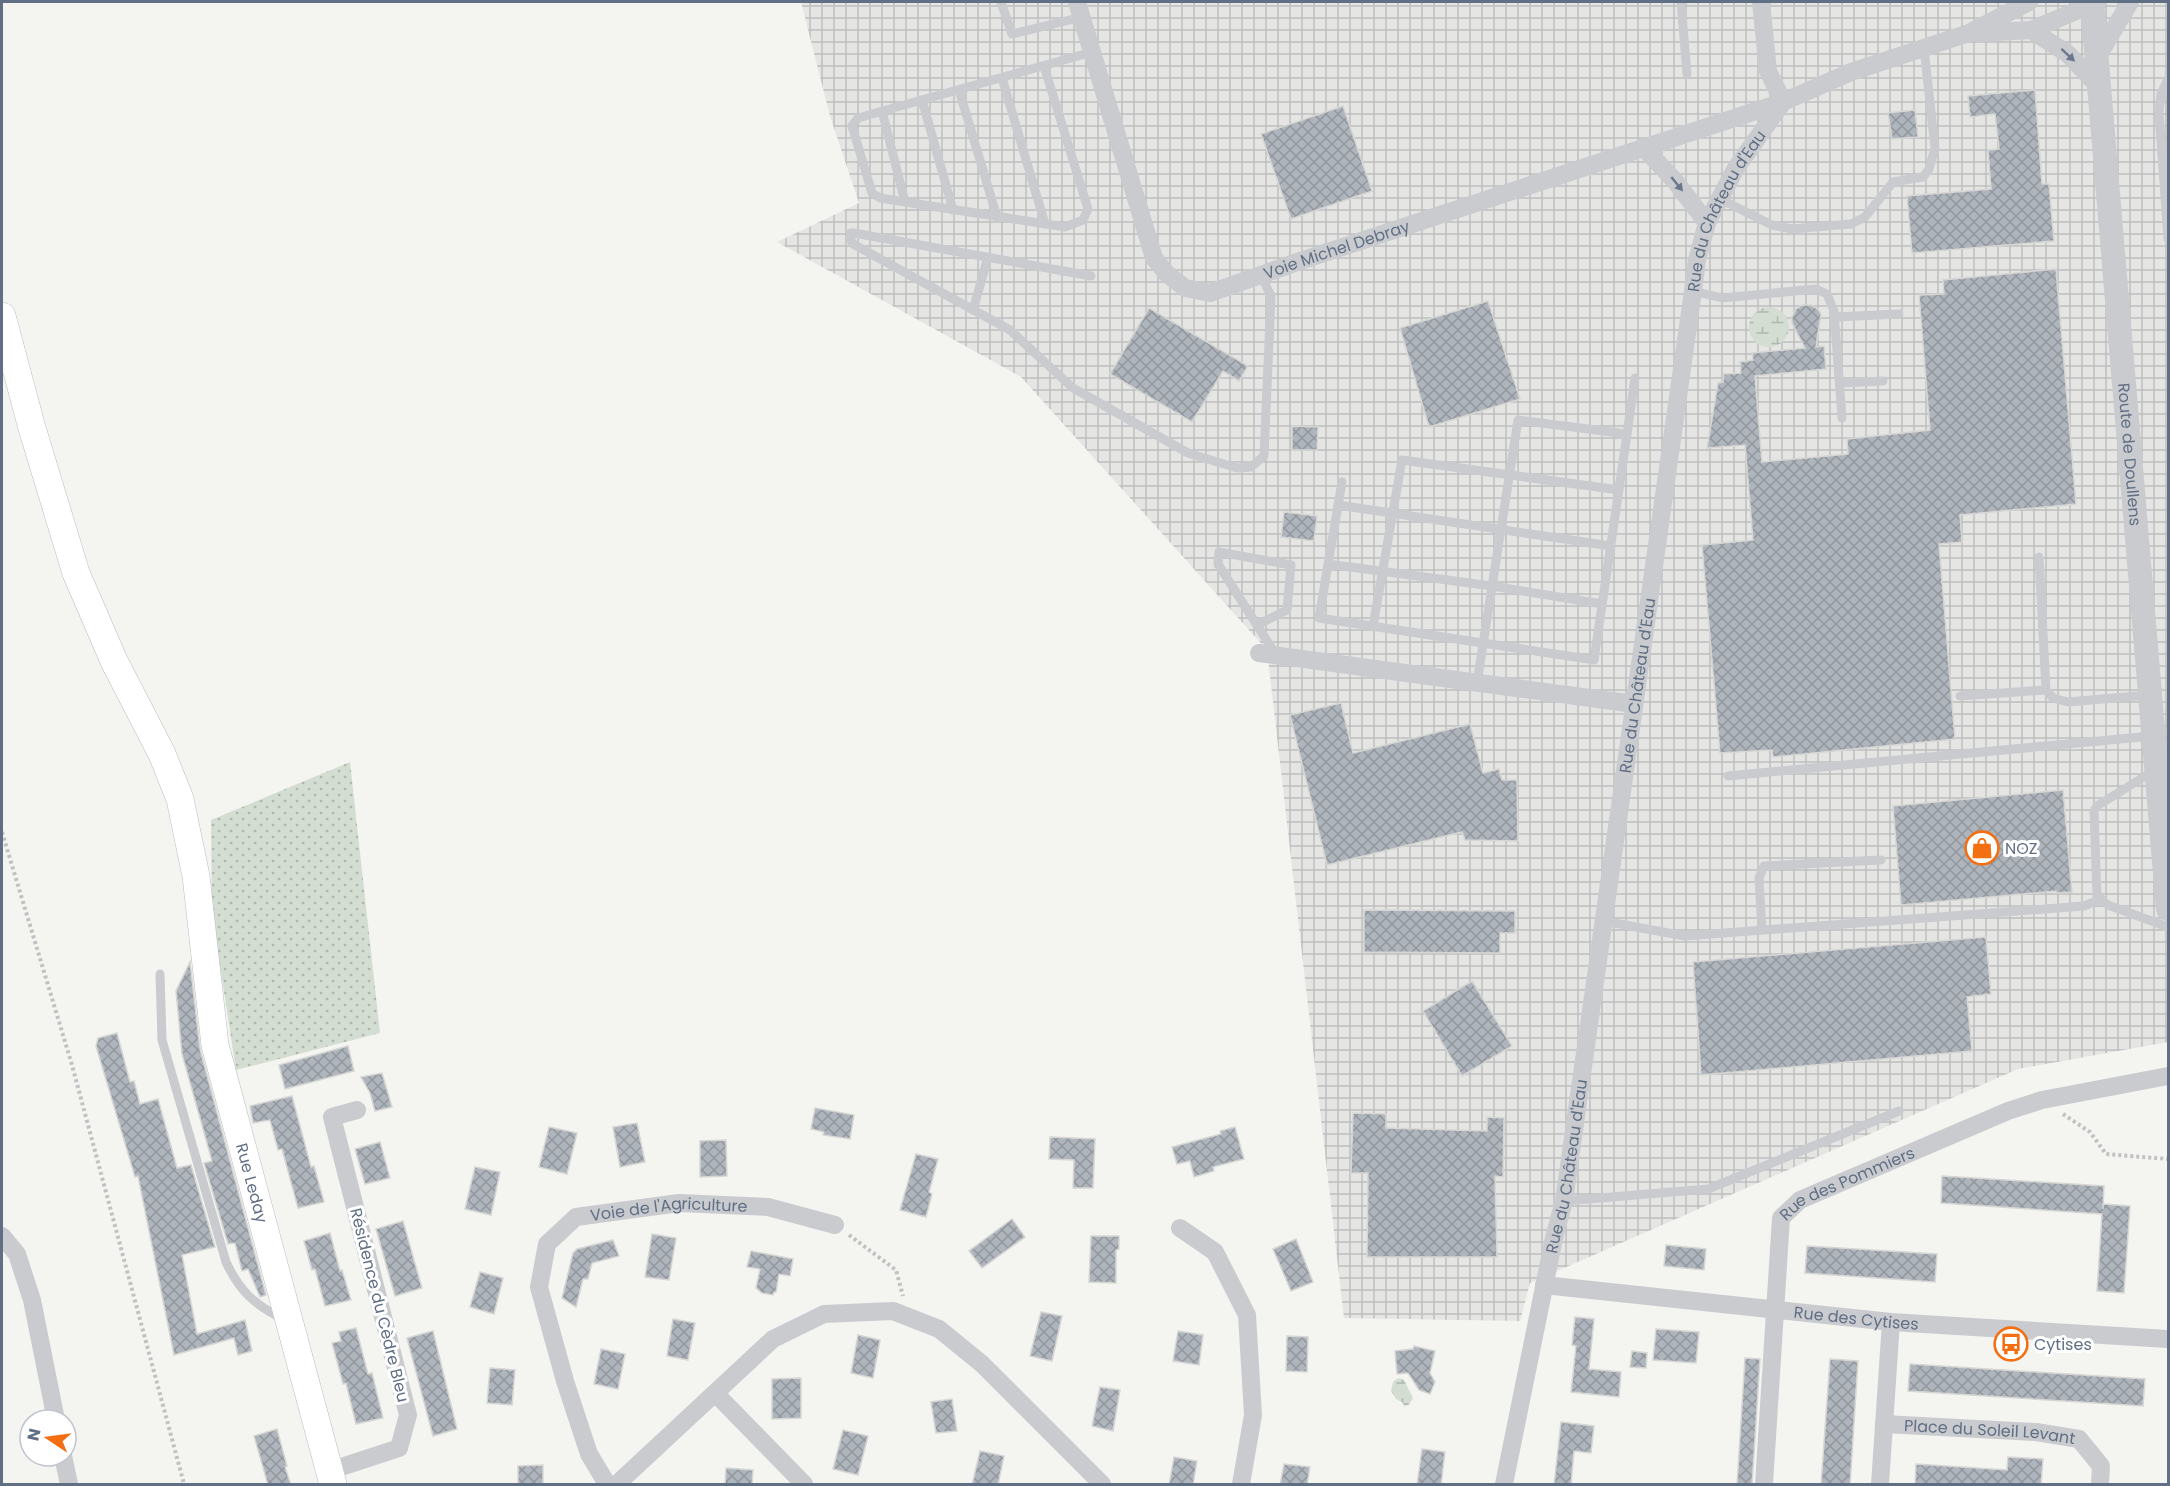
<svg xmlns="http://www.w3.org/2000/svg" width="2170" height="1486" viewBox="0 0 2170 1486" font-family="Poppins,sans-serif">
  <defs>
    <pattern id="industrial-grid" width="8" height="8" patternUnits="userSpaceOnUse" patternTransform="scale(1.5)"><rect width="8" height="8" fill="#e5e6e4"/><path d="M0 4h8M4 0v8" fill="none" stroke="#bdbfbe"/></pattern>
    <pattern id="wetland-marsh" width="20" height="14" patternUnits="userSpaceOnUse" patternTransform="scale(1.5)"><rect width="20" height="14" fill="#d4ddd1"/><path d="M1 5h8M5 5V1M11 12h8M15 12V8" fill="none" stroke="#afb7af"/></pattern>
    <pattern id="park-dots" width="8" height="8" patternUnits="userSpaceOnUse" patternTransform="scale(1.5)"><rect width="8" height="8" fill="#d4ddd1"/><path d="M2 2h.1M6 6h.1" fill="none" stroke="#afb7af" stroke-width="1.8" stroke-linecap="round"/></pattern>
    <pattern id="building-cross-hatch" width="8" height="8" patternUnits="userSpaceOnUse" patternTransform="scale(1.5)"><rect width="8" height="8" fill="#afb5bc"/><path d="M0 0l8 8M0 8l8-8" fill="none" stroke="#92979e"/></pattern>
  </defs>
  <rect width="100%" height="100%" fill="#f4f5f1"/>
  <polygon fill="url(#industrial-grid)" points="801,2 2168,2 2168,1042 2018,1069 1530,1283 1520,1321 1344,1318 1267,650 1021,377 777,242 859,203 830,116"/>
  <g fill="url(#wetland-marsh)">
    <circle cx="1769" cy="327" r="20"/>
    <polygon points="1398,1378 1404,1380 1413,1398 1409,1405 1404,1406 1403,1403 1396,1399 1391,1391 1393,1382"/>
  </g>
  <polygon fill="url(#park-dots)" points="350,762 380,1033 236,1070 212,914 211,820"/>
  <g fill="url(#building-cross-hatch)" stroke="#d6d6d4" stroke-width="1.5">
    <polygon points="2035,90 2042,184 2049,184 2054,241 1912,253 1907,196 1991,189 1988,150 1999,149 1995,114 1970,117 1968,96"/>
    <polygon points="1343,106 1372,191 1291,219 1261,134"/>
    <polygon points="1915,110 1918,137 1892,139 1888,113"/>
    <polygon points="2056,269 2076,504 1960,515 1962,542 1939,544 1955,739 1773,757 1772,750 1720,753 1702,545 1753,540 1745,445 1707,448 1718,383 1723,382 1724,374 1741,373 1740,362 1753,360 1752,353 1805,348 1792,323 1792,317 1796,309 1802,305 1811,305 1818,309 1821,314 1816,347 1824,346 1826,369 1755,376 1762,462 1848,454 1847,439 1930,430 1919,295 1944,294 1943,280"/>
    <polygon points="1488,301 1520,399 1429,427 1400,328"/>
    <polygon points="1149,308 1248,366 1239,381 1223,371 1192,422 1110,374"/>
    <polygon points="1292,426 1318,427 1317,450 1292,450"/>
    <polygon points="1284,512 1317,516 1314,541 1281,537"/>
    <polygon points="1341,703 1353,753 1470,724 1483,773 1499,769 1502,780 1517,780 1518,841 1465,840 1462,832 1327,865 1290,715"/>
    <polygon points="2063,790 2072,892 2057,893 2056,891 1901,905 1893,806"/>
    <polygon points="1364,910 1515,911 1515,933 1500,933 1500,953 1364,952"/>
    <polygon points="1986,937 1991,994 1967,997 1972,1051 1701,1075 1693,962"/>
    <polygon points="190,962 200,1049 266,1295 260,1297 248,1269 242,1271 235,1243 228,1244 204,1163 212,1161 182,1054 176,991"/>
    <polygon points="1472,981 1512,1046 1462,1076 1423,1011"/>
    <polygon points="117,1033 130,1082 134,1081 140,1104 158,1099 177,1168 191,1165 215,1247 182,1255 197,1334 245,1320 252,1351 238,1355 234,1338 174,1355 138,1176 135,1177 96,1046 98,1038"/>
    <polygon points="348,1046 354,1071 285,1089 279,1065"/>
    <polygon points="382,1073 392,1107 375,1111 370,1093 361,1077"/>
    <polygon points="292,1096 311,1167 314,1166 324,1202 298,1208 282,1149 278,1150 270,1120 253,1123 250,1106"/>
    <polygon points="815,1108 854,1115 850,1139 823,1135 824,1132 811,1129"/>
    <polygon points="1353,1113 1386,1114 1386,1128 1487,1131 1487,1117 1504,1118 1503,1177 1495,1176 1497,1257 1367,1257 1368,1173 1351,1173"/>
    <polygon points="637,1123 645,1162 620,1167 613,1127"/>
    <polygon points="549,1127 577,1133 567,1174 539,1167"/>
    <polygon points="1235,1127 1244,1159 1213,1167 1214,1171 1194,1177 1190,1161 1177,1164 1172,1147 1221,1134 1220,1131"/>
    <polygon points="1050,1137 1095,1139 1093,1188 1073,1188 1074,1160 1049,1159"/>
    <polygon points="726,1140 727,1176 700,1177 700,1141"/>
    <polygon points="380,1142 390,1178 365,1184 355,1149"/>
    <polygon points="916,1154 938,1159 929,1192 932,1194 926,1217 900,1210"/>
    <polygon points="475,1167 500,1172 491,1215 465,1209"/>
    <polygon points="1942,1176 2104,1186 2103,1209 2103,1204 2130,1206 2124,1293 2097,1291 2102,1214 1941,1203"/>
    <polygon points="1012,1219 1025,1237 982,1268 969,1251"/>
    <polygon points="403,1221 422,1288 395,1296 376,1229"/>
    <polygon points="330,1233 340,1271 342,1270 351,1300 325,1306 315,1269 312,1270 304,1241"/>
    <polygon points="652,1234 676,1238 669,1280 645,1277"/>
    <polygon points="1091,1236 1119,1236 1119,1249 1116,1250 1116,1283 1089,1282"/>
    <polygon points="1296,1239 1313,1282 1291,1291 1273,1249"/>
    <polygon points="613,1240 619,1256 592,1263 588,1279 583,1279 576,1307 562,1298 573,1253 577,1249"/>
    <polygon points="1666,1245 1706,1249 1704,1270 1664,1266"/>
    <polygon points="1807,1246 1937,1254 1935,1282 1805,1273"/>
    <polygon points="751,1251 793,1259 790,1276 779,1274 776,1292 774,1292 773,1295 762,1293 756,1288 760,1269 747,1267"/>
    <polygon points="480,1272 503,1278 494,1314 470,1307"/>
    <polygon points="1041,1312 1062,1316 1052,1361 1030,1356"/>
    <polygon points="1575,1317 1594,1319 1589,1369 1621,1372 1619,1397 1571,1392 1576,1346 1572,1345"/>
    <polygon points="673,1319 695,1323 688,1360 667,1356"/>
    <polygon points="356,1328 368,1374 372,1373 383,1418 356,1424 346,1383 343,1384 332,1343 341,1341 339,1332"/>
    <polygon points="1656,1329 1699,1332 1696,1363 1653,1360"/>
    <polygon points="433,1331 457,1429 433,1436 407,1338"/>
    <polygon points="1178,1331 1203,1335 1199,1365 1173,1361"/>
    <polygon points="858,1335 880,1340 873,1378 851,1373"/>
    <polygon points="1287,1336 1308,1337 1307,1372 1286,1371"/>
    <polygon points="1414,1346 1435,1351 1430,1373 1435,1382 1430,1394 1419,1390 1408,1373 1397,1374 1395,1351 1413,1349"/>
    <polygon points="601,1349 625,1354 618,1389 594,1384"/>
    <polygon points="1632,1351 1647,1353 1646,1368 1630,1367"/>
    <polygon points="1745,1358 1760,1359 1752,1485 1737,1485"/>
    <polygon points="1830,1359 1858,1361 1850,1485 1821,1485"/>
    <polygon points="1910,1364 2145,1379 2143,1406 1908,1391"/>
    <polygon points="490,1368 515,1370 512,1405 487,1403"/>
    <polygon points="801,1378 801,1418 772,1419 772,1379"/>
    <polygon points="1100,1387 1120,1390 1113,1431 1092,1426"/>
    <polygon points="952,1399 957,1431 936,1433 931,1402"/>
    <polygon points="1561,1422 1594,1426 1591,1453 1574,1451 1571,1485 1554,1485"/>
    <polygon points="277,1429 287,1466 285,1467 291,1485 268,1485 254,1436"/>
    <polygon points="843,1430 868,1436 858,1475 833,1469"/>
    <polygon points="1422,1449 1445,1452 1441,1485 1417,1485"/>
    <polygon points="980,1451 1004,1456 998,1485 972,1485"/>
    <polygon points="1174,1457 1197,1461 1193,1485 1169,1485"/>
    <polygon points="2008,1457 2043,1459 2041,1485 1915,1485 1916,1464 2007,1470"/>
    <polygon points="1284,1464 1310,1467 1307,1485 1280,1485"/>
    <polygon points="543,1465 543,1485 518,1485 518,1466"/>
    <polygon points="726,1468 753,1470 752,1485 725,1485"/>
  </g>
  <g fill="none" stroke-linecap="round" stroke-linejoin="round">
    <g stroke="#b8bcc2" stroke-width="28">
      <g id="secondary">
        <path id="s8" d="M2,316L32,428L76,573L114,661L162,754L180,799L196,876L215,1045L333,1484"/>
      </g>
    </g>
    <g stroke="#c0c1c3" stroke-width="4" stroke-dasharray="3 3" stroke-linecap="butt">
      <polyline points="2,832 72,1065 184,1484"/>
      <polyline points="2063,1114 2090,1132 2106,1154 2168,1159"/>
      <polyline points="849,1235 896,1270 903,1296"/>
    </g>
    <g stroke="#c9cbcf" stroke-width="9">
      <polyline points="1001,2 1012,34 1082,17"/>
      <polyline points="1681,2 1687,74"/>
      <polyline points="1044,66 1088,209 1083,220 1065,227 880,198 872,193 852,126 858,118 1092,52"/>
      <polyline points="1002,78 1045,224"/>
      <polyline points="2168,79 2161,94 2159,112 2168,239"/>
      <polyline points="959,90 997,217"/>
      <polyline points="922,100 953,210"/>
      <polyline points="882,111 905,202"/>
      <polyline points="1720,199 1772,225 1792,229 1851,224 1865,217 1893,182 1923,177 1929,169 1935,148 1924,48"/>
      <polyline points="1091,276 854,233 851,233 850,238 853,244 1010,330 1073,388 1188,453 1237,468 1251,467 1264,456 1271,296 1261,275"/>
      <polyline points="1693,291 1722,298 1816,289 1827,294 1834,311 1842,418"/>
      <polyline points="973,310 988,257"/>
      <polyline points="1835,317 1899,314"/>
      <polyline points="1840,383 1883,381"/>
      <polyline points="1627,434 1635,378"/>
      <polyline points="1342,482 1319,618 1594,660 1627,434 1518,420 1477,683"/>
      <polyline points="1338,505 1611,546"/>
      <polyline points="2039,557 2046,690 2053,698 2068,702 2148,695"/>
      <polyline points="1328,564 1492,586 1602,604"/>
      <polyline points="1257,625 1287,610 1291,565 1219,552 1218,564 1276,655"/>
      <polyline points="1373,626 1402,460 1619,490"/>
      <polyline points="1960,696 2046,690"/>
      <polyline points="2155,770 2097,806 2094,811 2097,896 2108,905 2168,927"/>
      <polyline points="1728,776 2152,736"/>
      <polyline points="1603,921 1685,936 2084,906 2101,899"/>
      <polyline points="1762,930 1759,878 1764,866 1881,860"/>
      <path d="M160,974L162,1040L226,1262C240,1292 255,1305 285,1320"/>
      <polyline points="1564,1201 1708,1189 1899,1111"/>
    </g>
    <g stroke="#c9cbcf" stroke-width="18">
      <path id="s1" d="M1077,2L1154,258L1166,273L1185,288L1210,293L1300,261L1783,102L1768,71L1761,2"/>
      <polyline points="2031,30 2068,54 2100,88"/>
      <polyline points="1977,33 2031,30 2098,2"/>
      <polyline points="2097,58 2130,2"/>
      <polyline points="1643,147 1675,181 1707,223"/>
      <polyline points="1259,653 1634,704"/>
      <polyline points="1180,1228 1215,1252 1247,1315 1253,1415 1241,1484"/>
      <polyline points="2,1236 17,1254 32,1300 56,1420"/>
      <path id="s2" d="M1544,1285L1891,1322L2168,1339"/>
      <polyline points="716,1394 804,1484"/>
      <path id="s3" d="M1884,1424L2036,1432L2079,1439L2101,1466L2100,1484"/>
      <polyline points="63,1456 69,1484"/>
      <polyline points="329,1471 399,1448 408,1415 332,1117 357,1110"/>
      <path id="s4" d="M607,1484L589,1454L565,1381L539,1287L547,1244L576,1217L679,1203L768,1207L835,1225"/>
      <polyline points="617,1484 773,1339 824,1314 893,1311 939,1329 982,1364 1102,1484"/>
      <path id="s5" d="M1504,1484L1554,1238L1564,1201L1693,291L1697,260L1707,223L1736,168L1783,102L1851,72L1969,33L2029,2"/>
      <path id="s6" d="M1764,1484L1781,1218L1800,1200L2008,1111L2042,1100L2168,1076"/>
      <polyline points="1880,1484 1891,1322"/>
    </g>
    <path stroke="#c9cbcf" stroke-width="24" id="s7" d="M2092,2L2168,909"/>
    <use href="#secondary" stroke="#fff" stroke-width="27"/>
  </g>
  <defs><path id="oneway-solid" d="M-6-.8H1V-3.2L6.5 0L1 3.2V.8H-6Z" transform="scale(1.5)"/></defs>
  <g fill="#6b788c">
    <use href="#oneway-solid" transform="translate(2068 55) rotate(43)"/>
    <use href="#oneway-solid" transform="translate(1677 184) rotate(51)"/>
  </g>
  <defs>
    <g id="shop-ring" transform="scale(1.725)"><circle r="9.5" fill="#fff" stroke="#f46e12" stroke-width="1.5"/><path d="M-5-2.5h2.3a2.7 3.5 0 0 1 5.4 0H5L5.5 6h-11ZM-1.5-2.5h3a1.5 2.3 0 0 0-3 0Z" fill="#f46e12"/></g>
    <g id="bus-ring" transform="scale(1.725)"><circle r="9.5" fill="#fff" stroke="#f46e12" stroke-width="1.5"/><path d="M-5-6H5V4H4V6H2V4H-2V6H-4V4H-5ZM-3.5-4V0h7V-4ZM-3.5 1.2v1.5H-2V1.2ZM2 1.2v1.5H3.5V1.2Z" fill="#f46e12"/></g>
  </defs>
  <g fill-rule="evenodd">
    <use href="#shop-ring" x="1982" y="848"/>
    <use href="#bus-ring" x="2011" y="1344"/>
  </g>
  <g text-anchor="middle" stroke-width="6" stroke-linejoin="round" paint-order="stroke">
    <g font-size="16" fill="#616f85" stroke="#fff">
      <text dy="6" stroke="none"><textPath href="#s5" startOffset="1296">Rue du Château d'Eau</textPath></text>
      <text dy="6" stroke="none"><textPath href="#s1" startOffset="470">Voie Michel Debray</textPath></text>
      <text dy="6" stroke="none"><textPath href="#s7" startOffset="454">Route de Doullens</textPath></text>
      <text dy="6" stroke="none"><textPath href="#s5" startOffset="810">Rue du Château d'Eau</textPath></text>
      <text dy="6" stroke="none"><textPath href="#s5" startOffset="324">Rue du Château d'Eau</textPath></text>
      <text dy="6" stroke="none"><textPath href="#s8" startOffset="908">Rue Leday</textPath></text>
      <text dy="6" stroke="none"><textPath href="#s6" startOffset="342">Rue des Pommiers</textPath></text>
      <text dy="6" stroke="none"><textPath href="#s4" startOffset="386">Voie de l'Agriculture</textPath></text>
      <text transform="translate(380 1305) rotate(76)" y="6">Résidence du Cèdre Bleu</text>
      <text dy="6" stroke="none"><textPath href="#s2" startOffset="314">Rue des Cytises</textPath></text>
      <text dy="6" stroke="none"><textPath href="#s3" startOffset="106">Place du Soleil Levant</textPath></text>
    </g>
    <g font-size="16" fill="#616f85" stroke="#fff" text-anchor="start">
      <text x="2005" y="854">NOZ</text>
      <text x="2034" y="1350">Cytises</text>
    </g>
  </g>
  <rect width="2170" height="1486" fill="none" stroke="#616f85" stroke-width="6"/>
  <g transform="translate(48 1438) rotate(283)"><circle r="28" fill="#ffffff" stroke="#c0c5ce" stroke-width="1.5"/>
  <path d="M0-4.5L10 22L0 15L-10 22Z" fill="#f46e12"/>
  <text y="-9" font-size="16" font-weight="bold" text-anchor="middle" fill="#616f85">N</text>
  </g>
</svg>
